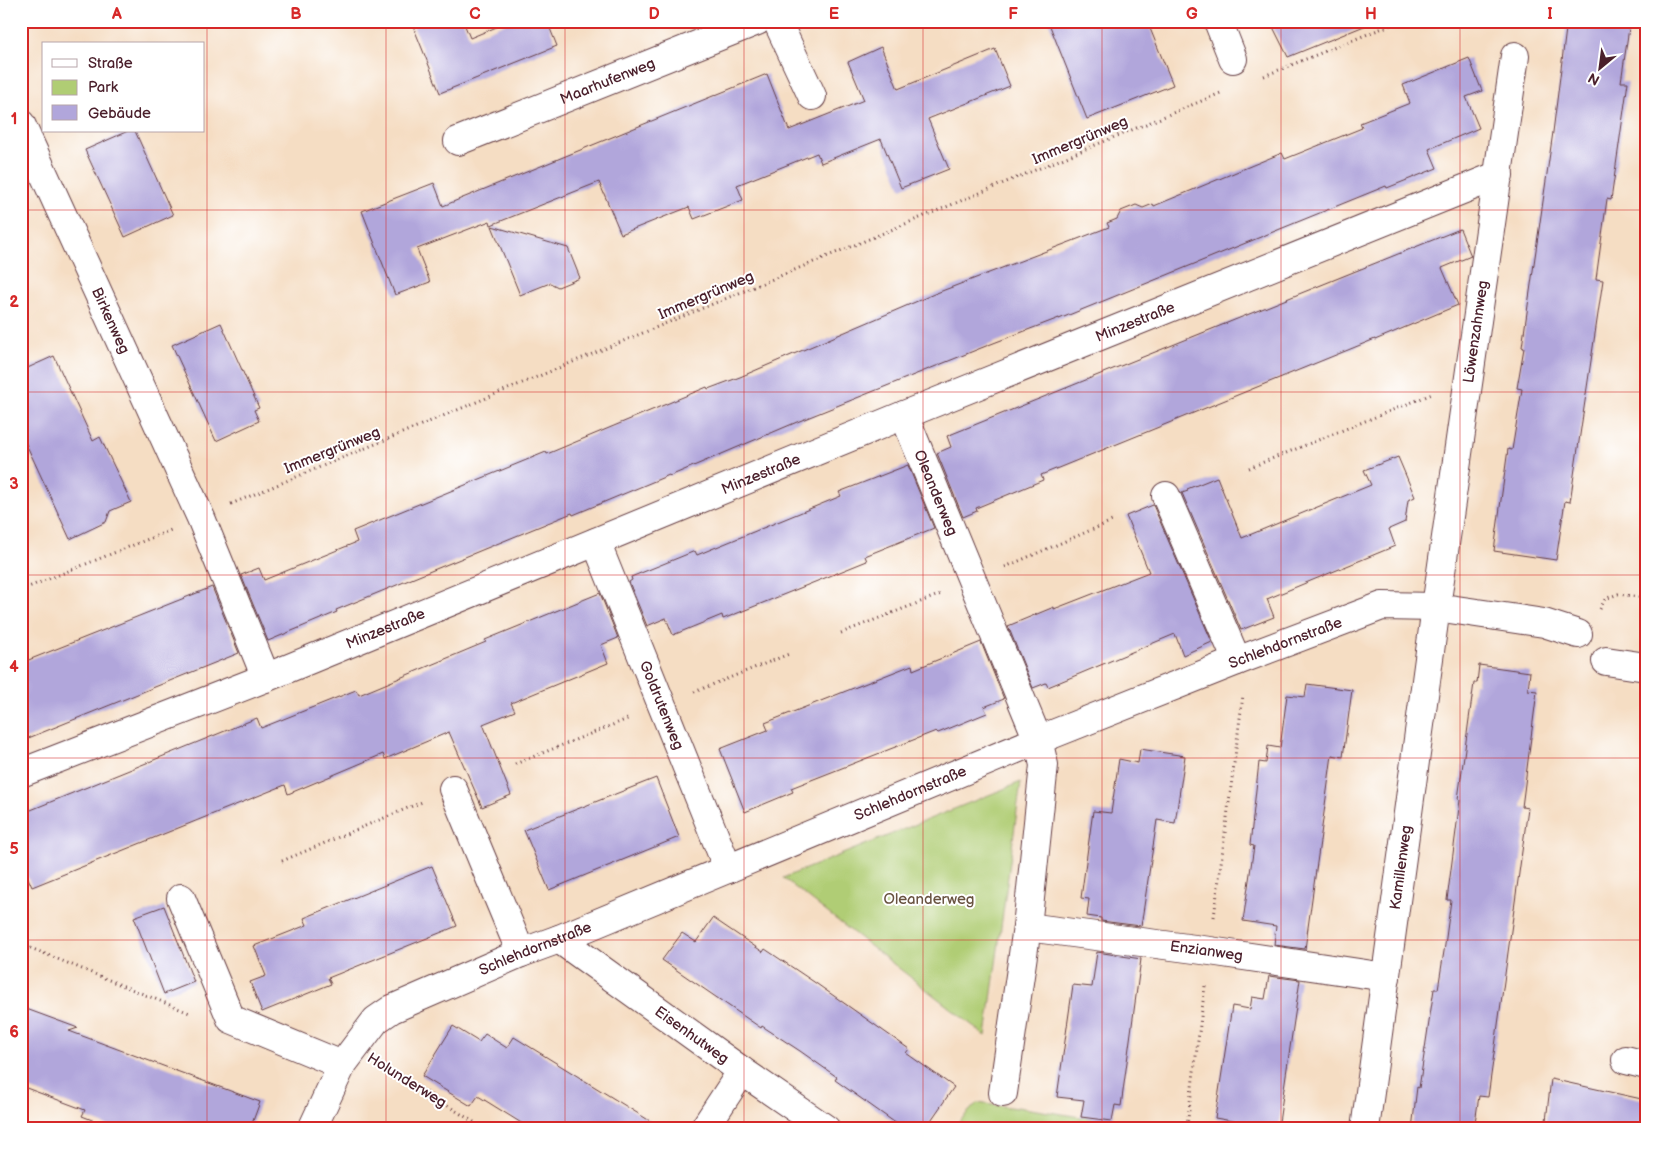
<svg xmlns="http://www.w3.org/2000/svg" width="1667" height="1150" viewBox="0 0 1667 1150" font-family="'Balsamiq Sans',sans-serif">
  <rect width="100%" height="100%" fill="#fff"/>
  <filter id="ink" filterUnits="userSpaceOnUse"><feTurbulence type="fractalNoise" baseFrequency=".02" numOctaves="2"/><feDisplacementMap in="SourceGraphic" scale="10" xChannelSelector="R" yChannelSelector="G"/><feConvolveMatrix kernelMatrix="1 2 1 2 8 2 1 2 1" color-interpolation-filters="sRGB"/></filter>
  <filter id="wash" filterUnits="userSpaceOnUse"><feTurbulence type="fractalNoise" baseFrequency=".0096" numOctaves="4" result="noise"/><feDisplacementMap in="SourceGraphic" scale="20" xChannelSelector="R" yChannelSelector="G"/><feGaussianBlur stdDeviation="1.12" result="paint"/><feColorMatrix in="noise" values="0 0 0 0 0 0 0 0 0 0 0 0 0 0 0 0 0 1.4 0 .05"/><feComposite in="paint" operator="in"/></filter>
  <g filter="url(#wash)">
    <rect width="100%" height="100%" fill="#f5ddc3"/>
    <g fill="#b0cd74" stroke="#7d7650">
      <polygon points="1021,782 986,1036 783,878"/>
      <polygon points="977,1103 1017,1108 1017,1107 1081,1117 1171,1129 952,1129"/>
    </g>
    <g id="blocks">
      <g fill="#b1a6db">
        <polygon points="411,21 463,21 470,38 511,21 547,21 557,46 440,93"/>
        <polygon points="1048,21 1147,21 1173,85 1087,119"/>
        <polygon points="1270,21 1374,21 1374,22 1288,57"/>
        <polygon points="1567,21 1630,21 1621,82 1628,82 1611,200 1607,199 1596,279 1603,280 1570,502 1565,501 1556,560 1494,551 1508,449 1512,450 1522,389 1517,388 1524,348 1522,347 1553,132"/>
        <polygon points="881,47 898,89 995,49 1010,86 928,119 949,169 901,188 881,139 821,163 817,153 737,185 743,200 694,219 689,207 621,234 599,182 491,225 490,221 417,249 430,282 395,295 362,211 434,183 443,206 767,74 789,130 864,100 848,62"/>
        <polygon points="1469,58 1482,91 1466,97 1479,128 1429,149 1437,168 1387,188 1386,186 1059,319 1059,318 991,344 797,422 670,476 669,475 573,515 572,513 336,610 337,612 268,641 241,575 259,568 264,580 357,542 353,531 546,452 547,454 707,387 708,389 740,377 934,294 1109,227 1107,223 1117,219 1121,211 1136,205 1143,208 1153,204 1154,206 1282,153 1285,159 1362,128 1360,123 1410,103 1403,85"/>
        <polygon points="128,131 135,131 173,215 125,237 85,150"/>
        <polygon points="492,226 568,248 580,278 558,287 550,283 520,295"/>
        <polygon points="1460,229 1471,256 1442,268 1458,305 1375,340 1375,339 1041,475 1043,480 976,508 977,511 963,517 937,453 951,447 947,436"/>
        <polygon points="221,323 259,408 254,410 259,421 216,441 172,345"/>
        <polygon points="54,356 93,441 100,437 131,502 110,511 106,522 70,539 21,433 21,371"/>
        <polygon points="1398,457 1415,497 1408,500 1405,522 1389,529 1395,546 1267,599 1274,617 1241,630 1182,493 1188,491 1187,489 1217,477 1242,538 1371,485 1364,470"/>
        <polygon points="908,465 934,528 865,556 867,561 723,619 722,615 673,635 666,618 647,626 629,582 632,580 631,577 695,551 697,555 841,496 839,492"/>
        <polygon points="1153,505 1212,642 1183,655 1175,634 1048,687 1046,683 1033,688 1008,626 1054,607 1054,609 1149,572 1126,516"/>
        <polygon points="212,587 239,653 21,741 21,663"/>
        <polygon points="600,593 618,638 601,645 608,663 511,703 515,711 483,724 511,795 482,807 449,732 385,759 383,754 288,794 285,785 32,887 21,862 21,814 257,718 261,728 356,690 359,695 486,642 485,640"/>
        <polygon points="981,642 1004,699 984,707 987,713 938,733 936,731 791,788 793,792 745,812 720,749 768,730 765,723 912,665 913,670"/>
        <polygon points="1479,665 1530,672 1528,690 1537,691 1522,807 1528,808 1488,1097 1479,1096 1474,1129 1412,1129 1417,1087 1419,1088 1434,989 1438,989 1445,945 1451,900 1447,900 1460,800 1458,799 1474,683 1477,683"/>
        <polygon points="1307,684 1352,690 1343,757 1332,755 1305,949 1274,945 1276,926 1243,921 1254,846 1250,845 1259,762 1266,763 1268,746 1280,748 1287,695 1305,697"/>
        <polygon points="1140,749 1185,756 1175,823 1157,820 1141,926 1101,921 1101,918 1087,916 1089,899 1081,898 1093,811 1111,813 1119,759 1138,763"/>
        <polygon points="656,778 679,837 549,890 524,830"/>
        <polygon points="432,866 457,926 328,978 331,984 262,1012 250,982 266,976 254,946 307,925 304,918"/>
        <polygon points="164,906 194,982 164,994 134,917"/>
        <polygon points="713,918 763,952 765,949 817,984 909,1049 906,1053 954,1087 925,1129 904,1129 835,1080 837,1077 800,1051 762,1026 761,1028 662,960 682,933 696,942"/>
        <polygon points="1097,952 1141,959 1121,1106 1115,1105 1112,1121 1081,1117 1084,1100 1057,1097 1073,985 1092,987"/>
        <polygon points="1269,976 1300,980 1278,1129 1238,1129 1238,1122 1215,1118 1232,1006 1250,1009 1252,997 1265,999"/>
        <polygon points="21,1007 78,1028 69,1031 260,1102 250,1129 115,1129 82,1116 85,1110 21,1086"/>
        <polygon points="453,1026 479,1042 485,1034 507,1048 514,1037 663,1129 531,1129 478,1096 471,1106 422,1076"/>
        <polygon points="1551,1079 1646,1100 1646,1129 1545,1129"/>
      </g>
    </g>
  </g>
  <g filter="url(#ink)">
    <use href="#blocks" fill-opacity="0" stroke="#643c42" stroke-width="1"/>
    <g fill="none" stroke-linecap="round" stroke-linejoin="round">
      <g stroke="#643c42" stroke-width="30">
        <g id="minor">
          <polyline points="777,21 812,96"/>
          <polyline points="1218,21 1233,59"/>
          <path id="s1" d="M21,124L201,518L260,663L265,678"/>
          <path id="s2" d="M458,141L757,21"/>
          <path id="s3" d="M904,415L1038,740L1044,765L1027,927L1003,1093"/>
          <polyline points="1166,496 1237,661"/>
          <path id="s4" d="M596,542L728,869"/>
          <polyline points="1606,661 1646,667"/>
          <path id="s5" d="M21,773L265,678L904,415L1499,175"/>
          <polyline points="453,789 521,953"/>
          <polyline points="181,898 231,1019 342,1065"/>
          <path id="s6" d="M1027,927L1210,951L1386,977"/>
          <path id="s7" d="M559,939L742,1071L826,1129"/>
          <polyline points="1626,1060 1646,1065"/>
          <path id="s8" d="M312,1129L342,1065L376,1020L392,1009L521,953L559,939L1038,740L1237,661L1382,606L1436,607L1544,623L1578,634"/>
          <polyline points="704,1129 742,1071"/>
          <path id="s9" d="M1365,1129L1436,607L1515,56"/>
        </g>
      </g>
      <g stroke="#643c42" stroke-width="3" stroke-dasharray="1 4" stroke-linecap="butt">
        <polyline points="1264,76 1400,21"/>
        <polyline points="1249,468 1432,394"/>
        <polyline points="231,504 1223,92"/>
        <polyline points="1005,567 1112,521"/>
        <polyline points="21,590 171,530"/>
        <polyline points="1600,609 1605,599 1618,594 1646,598"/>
        <polyline points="841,633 941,594"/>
        <polyline points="694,692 789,654"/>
        <polyline points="515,764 630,718"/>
        <polyline points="282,861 422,802"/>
        <polyline points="1214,917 1243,695"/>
        <polyline points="21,944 192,1014"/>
        <polyline points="384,1066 485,1129"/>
        <polyline points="1187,1126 1205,986"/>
      </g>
      <use href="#minor" stroke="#fff" stroke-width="28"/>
    </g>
  </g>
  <path fill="none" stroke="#d62828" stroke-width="1" stroke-opacity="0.55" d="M207,21V1129M386,21V1129M565,21V1129M744,21V1129M923,21V1129M1102,21V1129M1281,21V1129M1460,21V1129M21,210H1646M21,392H1646M21,575H1646M21,758H1646M21,940H1646"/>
  <g text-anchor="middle" stroke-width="4" stroke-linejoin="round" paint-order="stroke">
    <g font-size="15" fill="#4a1f2b" stroke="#fff">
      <text dy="5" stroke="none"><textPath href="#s2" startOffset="161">Maarhufenweg</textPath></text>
      <text transform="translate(1080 140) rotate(-23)" y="5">Immergrünweg</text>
      <text transform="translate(706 295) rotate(-23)" y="5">Immergrünweg</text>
      <text dy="5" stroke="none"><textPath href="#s1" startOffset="216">Birkenweg</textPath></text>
      <text dy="5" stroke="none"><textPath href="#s5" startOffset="1202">Minzestraße</textPath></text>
      <text dy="5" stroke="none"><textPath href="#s9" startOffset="805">Löwenzahnweg</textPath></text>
      <text transform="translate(332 450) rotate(-22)" y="5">Immergrünweg</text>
      <text dy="5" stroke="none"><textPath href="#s5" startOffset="798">Minzestraße</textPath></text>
      <text dy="5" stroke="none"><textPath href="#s3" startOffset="84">Oleanderweg</textPath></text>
      <text dy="5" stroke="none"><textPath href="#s5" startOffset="392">Minzestraße</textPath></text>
      <text dy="5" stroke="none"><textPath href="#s8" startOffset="1112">Schlehdornstraße</textPath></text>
      <text dy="5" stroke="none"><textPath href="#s4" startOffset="176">Goldrutenweg</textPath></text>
      <text dy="5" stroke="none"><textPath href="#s8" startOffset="708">Schlehdornstraße</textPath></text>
      <text dy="5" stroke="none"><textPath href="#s9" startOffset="264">Kamillenweg</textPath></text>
      <text dy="5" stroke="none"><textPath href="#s8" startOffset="302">Schlehdornstraße</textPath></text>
      <text dy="5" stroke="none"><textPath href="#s6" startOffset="181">Enzianweg</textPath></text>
      <text dy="5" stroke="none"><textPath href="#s7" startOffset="164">Eisenhutweg</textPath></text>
      <text transform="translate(407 1080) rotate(32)" y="5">Holunderweg</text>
    </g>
    <g font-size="15" fill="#695341" stroke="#fff">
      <text x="929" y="904">Oleanderweg</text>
    </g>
  </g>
  <rect width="1667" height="1150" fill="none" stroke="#fff" stroke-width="55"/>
  <rect x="42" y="42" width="162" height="90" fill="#ffffff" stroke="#b7a5aa"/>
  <rect x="52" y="59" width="25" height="8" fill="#ffffff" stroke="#b7a5aa"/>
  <text x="88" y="68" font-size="15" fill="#4a1f2b">Straße</text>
  <rect x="52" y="80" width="25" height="15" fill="#b0cd74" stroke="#b7a5aa"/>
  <text x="88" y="92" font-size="15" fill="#4a1f2b">Park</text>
  <rect x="52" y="105" width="25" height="15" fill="#b1a6db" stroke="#b7a5aa"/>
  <text x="88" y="118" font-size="15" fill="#4a1f2b">Gebäude</text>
  <g transform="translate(1600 68) rotate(209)" stroke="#ffffff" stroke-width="4" paint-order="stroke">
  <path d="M0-4L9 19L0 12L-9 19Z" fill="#4a1f2b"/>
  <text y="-8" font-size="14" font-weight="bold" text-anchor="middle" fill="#4a1f2b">N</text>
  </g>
  <rect x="28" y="28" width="1612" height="1094" fill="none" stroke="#d62828" stroke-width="2"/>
  <g font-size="16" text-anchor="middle" font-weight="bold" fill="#d62828">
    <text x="117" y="19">A</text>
    <text x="296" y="19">B</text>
    <text x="475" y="19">C</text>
    <text x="654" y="19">D</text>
    <text x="834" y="19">E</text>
    <text x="1013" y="19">F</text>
    <text x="1192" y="19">G</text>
    <text x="1371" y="19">H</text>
    <text x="1550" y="19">I</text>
    <text x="14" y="124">1</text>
    <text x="14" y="307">2</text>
    <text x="14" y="489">3</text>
    <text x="14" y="672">4</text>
    <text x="14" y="854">5</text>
    <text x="14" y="1037">6</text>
  </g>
</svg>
